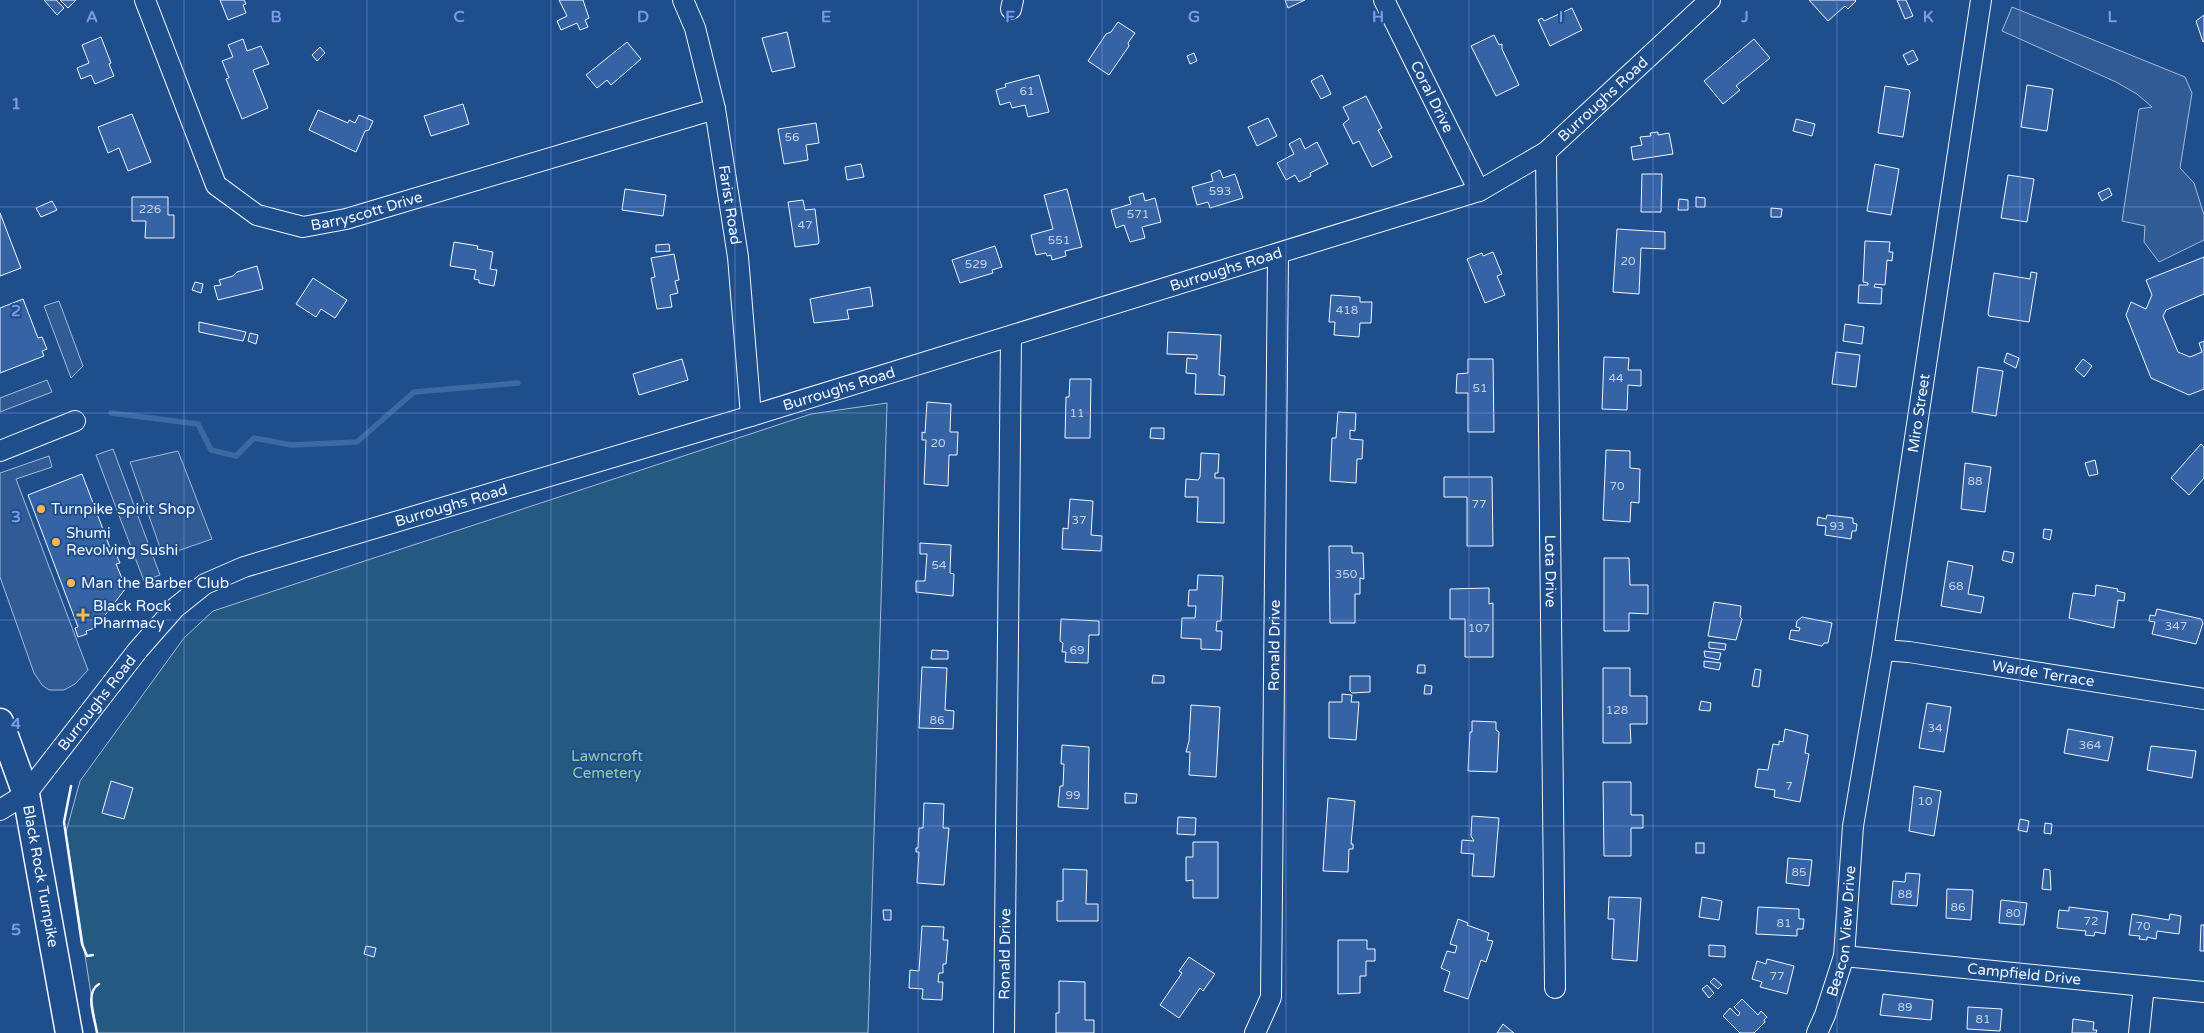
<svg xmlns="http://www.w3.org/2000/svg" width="2204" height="1033" viewBox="0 0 2204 1033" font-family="'Varela Round',sans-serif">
  <rect width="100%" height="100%" fill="#1f4e8c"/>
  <polygon fill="#245a82" stroke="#a8bbd7" points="887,403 868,1033 97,1033 66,832 80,781 184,638 213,611 811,414"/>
  <g fill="#305b95" stroke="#a8bbd7">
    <polygon points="2012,7 2185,77 2192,93 2180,168 2194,183 2204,215 2204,240 2159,262 2144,242 2145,226 2122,221 2139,109 2152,107 2137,94 2116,82 2002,31"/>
    <polygon points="59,301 83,366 71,378 44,306"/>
    <polygon points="47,380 52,392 0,412 0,398"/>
    <polygon points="113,449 160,575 144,581 96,455"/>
    <polygon points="178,451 212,539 163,556 130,462"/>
    <polygon points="49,456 52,467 16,479 88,670 75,684 64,690 49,690 42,685 34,673 0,577 0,473"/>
  </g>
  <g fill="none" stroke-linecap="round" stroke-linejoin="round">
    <polyline stroke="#3b69a3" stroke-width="5.5" points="111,413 198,424 211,450 236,456 254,438 291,445 357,442 414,392 518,383"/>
  </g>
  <g fill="#3563a3" stroke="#f2f6ff">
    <polygon points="44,0 56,0 64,8 57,15"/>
    <polygon points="60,0 76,0 68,8"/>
    <polygon points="220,0 244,0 246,4 243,5 246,13 228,20"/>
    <polygon points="559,0 583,0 589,18 585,20 588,27 580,30 577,23 561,30 557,21 567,16"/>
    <polygon points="1285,0 1305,0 1288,8"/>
    <polygon points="1809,0 1855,0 1856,1 1848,9 1845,6 1828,21"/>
    <polygon points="1897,0 1906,0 1913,16 1905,19"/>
    <polygon points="1572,8 1582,30 1550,46 1538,20 1542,18 1544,21"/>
    <polygon points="2204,15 2204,41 2203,42 2196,21"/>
    <polygon points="1118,22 1135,33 1128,43 1129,46 1109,75 1088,61 1106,34 1111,32"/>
    <polygon points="787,32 795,67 772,72 762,38"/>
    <polygon points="1494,35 1499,45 1502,44 1502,49 1519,85 1496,96 1471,46"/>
    <polygon points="101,37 111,63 109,64 114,76 95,84 91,75 81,79 77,68 89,63 82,45"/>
    <polygon points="243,39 247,51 261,46 269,64 253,70 268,108 242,119 226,79 229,78 222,61 233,57 228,45"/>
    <polygon points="1754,39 1770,58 1736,86 1740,90 1723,104 1704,81"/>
    <polygon points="627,42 641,59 611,85 607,80 597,88 586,75"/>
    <polygon points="320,47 325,53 317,61 312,55"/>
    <polygon points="1913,50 1918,60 1908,65 1903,55"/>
    <polygon points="1194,53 1197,61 1190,64 1187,56"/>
    <polygon points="1039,75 1049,112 1028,117 1025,105 1012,108 1010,102 1000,105 996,90 1006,87 1005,84"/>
    <polygon points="1322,75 1331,94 1321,99 1311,81"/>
    <polygon points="2027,85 2053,89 2047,131 2021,127"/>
    <polygon points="1885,86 1909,90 1910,92 1903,137 1878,133"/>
    <polygon points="1366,96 1382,128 1378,130 1392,157 1372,167 1359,141 1353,144 1343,124 1349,119 1343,107"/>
    <polygon points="463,104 469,124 431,136 424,116"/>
    <polygon points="318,110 348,123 349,120 355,123 359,115 373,121 369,130 365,131 356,152 309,130"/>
    <polygon points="132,114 151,162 128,171 119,148 108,153 98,127"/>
    <polygon points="1268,118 1277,136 1257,146 1248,127"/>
    <polygon points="1796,119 1815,124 1812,136 1793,131"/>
    <polygon points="816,123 819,143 806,145 808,160 784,164 778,129"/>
    <polygon points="1658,132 1658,135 1669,133 1673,154 1633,160 1631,147 1642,145 1640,137 1651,136 1650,133"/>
    <polygon points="1300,138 1305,149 1317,142 1328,164 1310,173 1311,176 1299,182 1295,175 1286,180 1277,163 1294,154 1289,144"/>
    <polygon points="861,164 864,177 847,180 845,167"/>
    <polygon points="1875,164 1899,169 1891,215 1867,211"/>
    <polygon points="1220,170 1223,178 1235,174 1243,198 1210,208 1208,202 1197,205 1192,187 1213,181 1211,174"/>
    <polygon points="1642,174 1662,174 1661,212 1641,212"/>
    <polygon points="2008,175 2034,179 2027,222 2001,218"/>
    <polygon points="2109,188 2112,195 2102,201 2098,193"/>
    <polygon points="625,189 666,195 663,216 622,210"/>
    <polygon points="1067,189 1082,247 1065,251 1066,256 1052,260 1051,255 1047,256 1046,253 1036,255 1031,235 1053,229 1044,195"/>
    <polygon points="1143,193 1145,201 1155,198 1161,222 1142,227 1145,238 1130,242 1124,225 1116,228 1111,210 1131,204 1129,197"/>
    <polygon points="132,197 168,197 168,215 174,215 174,238 145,238 146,221 132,221"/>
    <polygon points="1696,197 1705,198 1705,207 1696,207"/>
    <polygon points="1679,199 1688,200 1688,210 1678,210"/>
    <polygon points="803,200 805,210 815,209 819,242 818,244 795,247 788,202"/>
    <polygon points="52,201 57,210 41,217 36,208"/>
    <polygon points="1771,208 1782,209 1781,217 1771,217"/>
    <polygon points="0,213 21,268 0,276"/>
    <polygon points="1617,229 1665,232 1665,249 1641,248 1639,294 1613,292"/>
    <polygon points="1865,241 1890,242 1889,252 1893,252 1892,261 1887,260 1885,285 1875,284 1874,287 1882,288 1881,304 1858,303 1859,285 1868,285 1868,283 1863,282"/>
    <polygon points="454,242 478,246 477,249 493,252 490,269 497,270 494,286 479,283 479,280 474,279 476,270 450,266"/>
    <polygon points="669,244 670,251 656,252 656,245"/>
    <polygon points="995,246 1002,267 992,270 993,273 960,283 952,260"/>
    <polygon points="1493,252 1502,274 1497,276 1505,295 1485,303 1467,259 1482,253 1483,256"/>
    <polygon points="674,254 679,280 675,281 678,293 670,295 672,307 657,309 651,278 655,277 651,258"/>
    <polygon points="2204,257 2204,294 2166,310 2163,316 2178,352 2190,357 2202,352 2199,343 2204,341 2204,389 2189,395 2151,378 2126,315 2131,302 2146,309 2152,295 2146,280"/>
    <polygon points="257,266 263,289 218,300 214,286 221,285 219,280 233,276 237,272"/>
    <polygon points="2031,272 2037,273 2029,322 1989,316 1988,314 1994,273 2030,279"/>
    <polygon points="313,278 347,300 335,318 321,309 316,317 296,304"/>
    <polygon points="195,282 203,284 201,293 192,290"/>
    <polygon points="870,287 873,306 847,310 849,319 814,323 810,299"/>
    <polygon points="1331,295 1360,297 1360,302 1372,302 1371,323 1360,323 1359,337 1334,335 1335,322 1329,322"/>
    <polygon points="23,299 38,338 42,337 47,349 42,351 44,356 0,373 0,308"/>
    <polygon points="199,322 246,332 243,341 199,332"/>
    <polygon points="1845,324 1864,327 1862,344 1843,341"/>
    <polygon points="1168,332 1221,335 1219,375 1225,376 1224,395 1195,394 1196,374 1186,373 1187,358 1197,359 1197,355 1167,354"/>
    <polygon points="250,333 258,335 256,344 248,341"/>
    <polygon points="1836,352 1860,355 1856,387 1832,384"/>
    <polygon points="2007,353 2019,358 2016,368 2004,362"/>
    <polygon points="1604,357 1629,358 1628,370 1641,370 1641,386 1628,385 1627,410 1602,409"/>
    <polygon points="682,359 688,380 639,395 633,374"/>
    <polygon points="1468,359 1493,359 1494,432 1468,432 1468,393 1456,393 1457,374 1468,373"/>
    <polygon points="2083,359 2092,366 2084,377 2075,369"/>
    <polygon points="1978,367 2003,371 1996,416 1972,412"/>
    <polygon points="1070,379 1091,379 1090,438 1065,438 1066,397 1069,397"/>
    <polygon points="927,402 951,404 950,432 958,432 957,455 949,455 948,486 924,484 926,440 922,440 922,432 925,433"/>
    <polygon points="1338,412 1356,413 1355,431 1350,430 1350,439 1363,440 1362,459 1357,459 1356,483 1330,481 1332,438 1336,438"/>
    <polygon points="1151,428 1164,428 1164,439 1150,438"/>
    <polygon points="2201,444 2204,447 2204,478 2189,495 2171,478"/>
    <polygon points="1606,450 1630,451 1630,468 1640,469 1639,503 1631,502 1630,522 1603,520"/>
    <polygon points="1201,453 1219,454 1218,473 1215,473 1215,478 1224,478 1224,523 1197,522 1198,497 1185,497 1186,479 1198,480 1200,477"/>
    <polygon points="2095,460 2098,474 2089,476 2085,463"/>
    <polygon points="1965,463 1991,467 1985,512 1961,509"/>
    <polygon points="82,474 112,553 115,552 120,563 116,564 126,588 95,628 86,631 87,634 78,637 75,628 78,627 28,495"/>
    <polygon points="1444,477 1492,477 1493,546 1467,546 1467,497 1444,497"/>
    <polygon points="1070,499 1093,501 1091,535 1102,536 1101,551 1062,549 1063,528 1068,529"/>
    <polygon points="1827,515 1853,518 1853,523 1857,524 1856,531 1852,531 1851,539 1825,535 1826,526 1817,525 1818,517 1826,519"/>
    <polygon points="2044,529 2052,530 2050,540 2043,538"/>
    <polygon points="920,543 951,545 950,573 954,574 953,596 916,592 916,581 925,581 927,554 920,554"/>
    <polygon points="1329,546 1352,546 1352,553 1363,553 1364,579 1360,578 1360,594 1355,594 1355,623 1330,623"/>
    <polygon points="2004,551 2014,553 2012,563 2002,560"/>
    <polygon points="1604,558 1629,558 1630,585 1648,585 1648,614 1629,613 1629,631 1604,631"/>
    <polygon points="1948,561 1973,566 1968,594 1984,597 1981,613 1941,606"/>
    <polygon points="1198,575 1223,576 1221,621 1217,621 1216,631 1222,631 1221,650 1201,649 1201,639 1181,638 1182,618 1195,618 1196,606 1188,606 1189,590 1197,590"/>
    <polygon points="2096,585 2118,589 2117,591 2125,593 2124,601 2118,600 2114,628 2069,618 2073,593 2095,596"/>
    <polygon points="1489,588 1489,604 1493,603 1493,657 1465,657 1465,619 1450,619 1450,589"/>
    <polygon points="1714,602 1741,606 1740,617 1742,619 1736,640 1708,636"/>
    <polygon points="2157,609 2201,619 2203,623 2196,644 2152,634 2155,622 2149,621 2150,615 2155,616"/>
    <polygon points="1802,617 1832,623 1828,643 1824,643 1822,646 1789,639 1791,630 1799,631 1800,628 1796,627 1797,621"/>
    <polygon points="1061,619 1099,621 1099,635 1089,635 1088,663 1065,662 1066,652 1062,652 1063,643 1060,641"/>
    <polygon points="1709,642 1726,644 1725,650 1709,648"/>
    <polygon points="932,650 948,651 948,659 931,659"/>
    <polygon points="1704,651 1721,653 1719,660 1705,657"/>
    <polygon points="1704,661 1721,663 1719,670 1704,667"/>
    <polygon points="1418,665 1425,665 1425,673 1417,673"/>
    <polygon points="922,667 947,668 945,710 954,711 953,729 919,728"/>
    <polygon points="1603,668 1630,668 1630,696 1647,696 1647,724 1630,724 1631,743 1603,743"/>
    <polygon points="1755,669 1761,670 1759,687 1752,686"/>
    <polygon points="1153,675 1164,676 1164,683 1152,683"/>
    <polygon points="1350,676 1370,676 1370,692 1352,693 1350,691"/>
    <polygon points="1425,685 1432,686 1431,694 1424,694"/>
    <polygon points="1342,694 1352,695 1351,702 1359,702 1356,740 1329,738 1329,702 1342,702"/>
    <polygon points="1701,701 1711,703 1710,711 1699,710"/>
    <polygon points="1927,703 1951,707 1944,752 1919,748"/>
    <polygon points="1191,705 1220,707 1216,777 1189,775 1190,752 1186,752 1189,741"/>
    <polygon points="1472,721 1496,722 1496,730 1499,732 1497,772 1468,771 1470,732 1472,732"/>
    <polygon points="1785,729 1808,735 1805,753 1809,754 1800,802 1774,797 1775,790 1755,787 1758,769 1768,770 1773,744 1779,745 1779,741 1783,742"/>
    <polygon points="2068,729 2113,737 2108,761 2064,753"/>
    <polygon points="1062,745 1089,747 1088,809 1058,807 1060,786 1063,786 1064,764 1061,764"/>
    <polygon points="2151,746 2196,751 2192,778 2147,770"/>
    <polygon points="111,781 133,788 124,819 102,813"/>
    <polygon points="1603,782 1631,782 1631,815 1643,815 1643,828 1631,828 1631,856 1604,856"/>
    <polygon points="1914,786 1941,791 1934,836 1909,831"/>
    <polygon points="1125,793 1137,794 1136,803 1125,803"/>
    <polygon points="1328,798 1355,801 1351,844 1353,844 1353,849 1349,849 1348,872 1323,871"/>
    <polygon points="924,803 944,804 943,828 949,828 944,885 917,883 919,852 916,852 916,848 918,848 919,828 923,828"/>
    <polygon points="1472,816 1499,818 1494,877 1472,876 1474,854 1461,853 1462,840 1474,841 1471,836"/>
    <polygon points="1178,817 1196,818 1195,835 1177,834"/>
    <polygon points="2020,819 2029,821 2027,832 2018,830"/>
    <polygon points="2045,823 2052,824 2051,834 2044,833"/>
    <polygon points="1193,842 1218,842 1218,898 1193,898 1193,880 1186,881 1186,857 1193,857"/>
    <rect x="1696" y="843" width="8" height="10"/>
    <polygon points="1788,858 1812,860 1809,886 1786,883"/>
    <polygon points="1063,869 1087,870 1086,904 1098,904 1098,921 1057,921 1057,901 1063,901"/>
    <polygon points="2044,869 2050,870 2051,890 2042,889"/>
    <polygon points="1906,873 1920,874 1917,906 1891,904 1893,881 1905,882"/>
    <polygon points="1947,889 1973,890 1971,920 1946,918"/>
    <polygon points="1609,897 1641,898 1637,961 1612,959 1614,919 1608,919"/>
    <polygon points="1702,897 1722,901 1719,920 1699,917"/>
    <polygon points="2001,900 2027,903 2024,925 1999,923"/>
    <polygon points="1758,907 1799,909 1799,919 1804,919 1803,929 1797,929 1797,936 1756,934"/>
    <polygon points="2069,907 2108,912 2105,934 2095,932 2094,936 2085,935 2086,931 2057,928 2059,910 2069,911"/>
    <polygon points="883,910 891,910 891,920 884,920"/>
    <polygon points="2132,914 2169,920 2170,914 2181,916 2179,934 2157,931 2156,939 2147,937 2147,940 2139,939 2140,936 2129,935"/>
    <polygon points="1458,919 1468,923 1467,925 1489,933 1487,940 1493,941 1486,962 1481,960 1468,999 1444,991 1450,972 1441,968 1447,951 1455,953 1457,946 1450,944"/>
    <polygon points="2201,925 2204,925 2204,951 2200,951"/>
    <polygon points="922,926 944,927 943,940 948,940 946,964 943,964 943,973 939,973 938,982 943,982 942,1000 922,999 923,989 909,988 910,970 919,971"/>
    <polygon points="1338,940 1367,940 1367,949 1375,949 1375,961 1366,961 1366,976 1360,976 1360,993 1338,994"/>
    <polygon points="1709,945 1725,946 1725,957 1709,956"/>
    <polygon points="366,946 376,948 374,957 364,954"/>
    <polygon points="1189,957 1215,974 1203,991 1200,988 1179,1018 1160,1005 1182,973 1179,971"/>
    <polygon points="1767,959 1794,966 1787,994 1760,987 1762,982 1752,979 1757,961 1766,964"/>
    <polygon points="1714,978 1722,985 1718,989 1710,982"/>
    <polygon points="1059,981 1085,982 1085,1020 1094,1020 1094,1033 1056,1033 1056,1013 1059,1013"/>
    <polygon points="1707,985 1714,993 1709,998 1702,989"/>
    <polygon points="1883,994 1933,1000 1931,1020 1880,1015"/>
    <polygon points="1742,999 1758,1015 1761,1011 1767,1017 1764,1020 1765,1022 1754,1033 1740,1033 1723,1016 1730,1008 1738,1016 1740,1013 1734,1007"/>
    <polygon points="1968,1007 2002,1009 2000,1031 1967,1029"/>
    <polygon points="2073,1019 2094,1022 2093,1030 2097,1030 2096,1033 2072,1033"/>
    <polygon points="1503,1024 1514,1033 1497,1033"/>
  </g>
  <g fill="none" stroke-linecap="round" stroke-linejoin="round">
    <g stroke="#f2f6ff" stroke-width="22">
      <g id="minor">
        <path id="s1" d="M145,0L216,185L257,215L303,227L346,219L715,109"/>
        <path id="s2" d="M683,0L695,28L715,109L738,257L751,416"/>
        <path id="s3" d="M1384,0L1479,191"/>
        <polyline points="1011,9 1013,0"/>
        <path id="s4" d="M1546,152L1555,988"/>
        <polyline points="0,451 75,421"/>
        <path id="s5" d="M1883,650L1909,652L2204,699"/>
        <path id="s6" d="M0,810L26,794L138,650L175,608L205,584L244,567L751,416L1479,191L1546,152L1710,0"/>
        <path id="s7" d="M1844,956L2204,992"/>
        <path id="s8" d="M1004,1033L1011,336"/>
        <path id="s9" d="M1255,1033L1271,997L1278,255"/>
        <path id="s10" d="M1817,1033L1825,1015L1844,956L1853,826L1883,650L1981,0"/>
        <polyline points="2139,1033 2144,986"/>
      </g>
    </g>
    <g stroke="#f2f6ff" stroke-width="29">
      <g id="major">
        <path id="s11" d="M0,722L26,794L69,1033"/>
      </g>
    </g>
    <use href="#minor" stroke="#1f4e8c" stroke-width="20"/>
    <use href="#major" stroke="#1f4e8c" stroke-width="26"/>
    <g stroke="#f2f6ff" stroke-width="2.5">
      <polyline points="71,786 64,822 82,944 87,956 93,955"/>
      <path d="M97,1033C95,1018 84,993 99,984"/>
    </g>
  </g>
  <path fill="none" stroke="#7d9aea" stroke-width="1" stroke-opacity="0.55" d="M184,0V1033M367,0V1033M551,0V1033M735,0V1033M918,0V1033M1102,0V1033M1286,0V1033M1469,0V1033M1653,0V1033M1837,0V1033M2020,0V1033M0,207H2204M0,413H2204M0,620H2204M0,826H2204"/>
  <g fill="#ffb74d" stroke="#1f4e8c" stroke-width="2">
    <circle cx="41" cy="509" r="5"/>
    <circle cx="56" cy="542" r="5"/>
    <circle cx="71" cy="583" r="5"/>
    <path d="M80.5 607.5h5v5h5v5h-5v5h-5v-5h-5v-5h5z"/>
  </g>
  <g text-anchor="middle" stroke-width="4" stroke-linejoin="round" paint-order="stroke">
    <g font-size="12" fill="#c3d1e8">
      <text x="1027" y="95">61</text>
      <text x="792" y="141">56</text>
      <text x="1220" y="195">593</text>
      <text x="150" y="213">226</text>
      <text x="1138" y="218">571</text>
      <text x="805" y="229">47</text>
      <text x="1059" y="244">551</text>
      <text x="1628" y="265">20</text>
      <text x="976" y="268">529</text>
      <text x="1347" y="314">418</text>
      <text x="1616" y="382">44</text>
      <text x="1480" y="392">51</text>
      <text x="1077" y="417">11</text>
      <text x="938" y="447">20</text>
      <text x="1975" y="485">88</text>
      <text x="1617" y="490">70</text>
      <text x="1479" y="508">77</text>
      <text x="1079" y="524">37</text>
      <text x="1837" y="530">93</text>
      <text x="939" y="569">54</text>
      <text x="1346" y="578">350</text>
      <text x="1956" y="590">68</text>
      <text x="2176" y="630">347</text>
      <text x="1479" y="632">107</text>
      <text x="1077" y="654">69</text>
      <text x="1617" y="714">128</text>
      <text x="937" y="724">86</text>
      <text x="1935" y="732">34</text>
      <text x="2090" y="749">364</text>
      <text x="1789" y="790">7</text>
      <text x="1073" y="799">99</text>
      <text x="1925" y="805">10</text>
      <text x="1799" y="876">85</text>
      <text x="1905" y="898">88</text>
      <text x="1958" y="911">86</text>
      <text x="2013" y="917">80</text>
      <text x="2091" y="925">72</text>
      <text x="1784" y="927">81</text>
      <text x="2143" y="930">70</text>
      <text x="1777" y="980">77</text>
      <text x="1905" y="1011">89</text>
      <text x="1983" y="1023">81</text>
    </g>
    <g font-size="15" fill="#f2f6ff" stroke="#1f4e8c">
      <text dy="5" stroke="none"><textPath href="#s3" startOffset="108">Coral Drive</textPath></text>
      <text dy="5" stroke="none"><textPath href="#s6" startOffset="1796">Burroughs Road</textPath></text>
      <text dy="5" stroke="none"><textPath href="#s2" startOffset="211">Farist Road</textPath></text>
      <text dy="5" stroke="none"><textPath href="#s1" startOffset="362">Barryscott Drive</textPath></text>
      <text dy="5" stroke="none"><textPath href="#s6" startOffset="1376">Burroughs Road</textPath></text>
      <text dy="5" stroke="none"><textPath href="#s6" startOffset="971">Burroughs Road</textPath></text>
      <text dy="5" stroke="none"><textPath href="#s10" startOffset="630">Miro Street</textPath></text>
      <text dy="5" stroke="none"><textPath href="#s6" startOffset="566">Burroughs Road</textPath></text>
      <text dy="5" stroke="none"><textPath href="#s4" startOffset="419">Lota Drive</textPath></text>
      <text dy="5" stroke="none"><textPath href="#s9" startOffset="391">Ronald Drive</textPath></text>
      <text dy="5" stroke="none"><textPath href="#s5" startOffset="162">Warde Terrace</textPath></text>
      <text dy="5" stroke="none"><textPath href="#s6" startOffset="146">Burroughs Road</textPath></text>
      <text dy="5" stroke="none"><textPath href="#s11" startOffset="160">Black Rock Turnpike</textPath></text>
      <text dy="5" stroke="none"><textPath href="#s10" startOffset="106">Beacon View Drive</textPath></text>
      <text dy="5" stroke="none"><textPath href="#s8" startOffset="79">Ronald Drive</textPath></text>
      <text dy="5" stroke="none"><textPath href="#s7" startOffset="181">Campfield Drive</textPath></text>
    </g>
    <g font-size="15" fill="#f2f6ff" stroke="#1f4e8c" text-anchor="start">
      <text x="51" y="514">Turnpike Spirit Shop</text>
      <text x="66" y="538">Shumi<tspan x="66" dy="17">Revolving Sushi</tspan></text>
      <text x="81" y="588">Man the Barber Club</text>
      <text x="93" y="611">Black Rock<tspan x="93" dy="17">Pharmacy</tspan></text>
    </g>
    <g font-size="15" fill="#97c8a6" stroke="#1f4e8c">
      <text x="607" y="761">Lawncroft<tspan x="607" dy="17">Cemetery</tspan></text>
    </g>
  </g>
  <g font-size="16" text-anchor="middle" font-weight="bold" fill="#7d9aea" stroke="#1f4e8c" stroke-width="4" stroke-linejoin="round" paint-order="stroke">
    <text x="92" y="22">A</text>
    <text x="276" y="22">B</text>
    <text x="459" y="22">C</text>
    <text x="643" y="22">D</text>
    <text x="826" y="22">E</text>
    <text x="1010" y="22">F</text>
    <text x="1194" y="22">G</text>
    <text x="1378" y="22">H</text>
    <text x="1561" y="22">I</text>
    <text x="1745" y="22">J</text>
    <text x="1928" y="22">K</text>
    <text x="2112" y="22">L</text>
    <text x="16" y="109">1</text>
    <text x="16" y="316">2</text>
    <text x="16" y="522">3</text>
    <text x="16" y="729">4</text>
    <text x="16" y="935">5</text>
  </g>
</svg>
